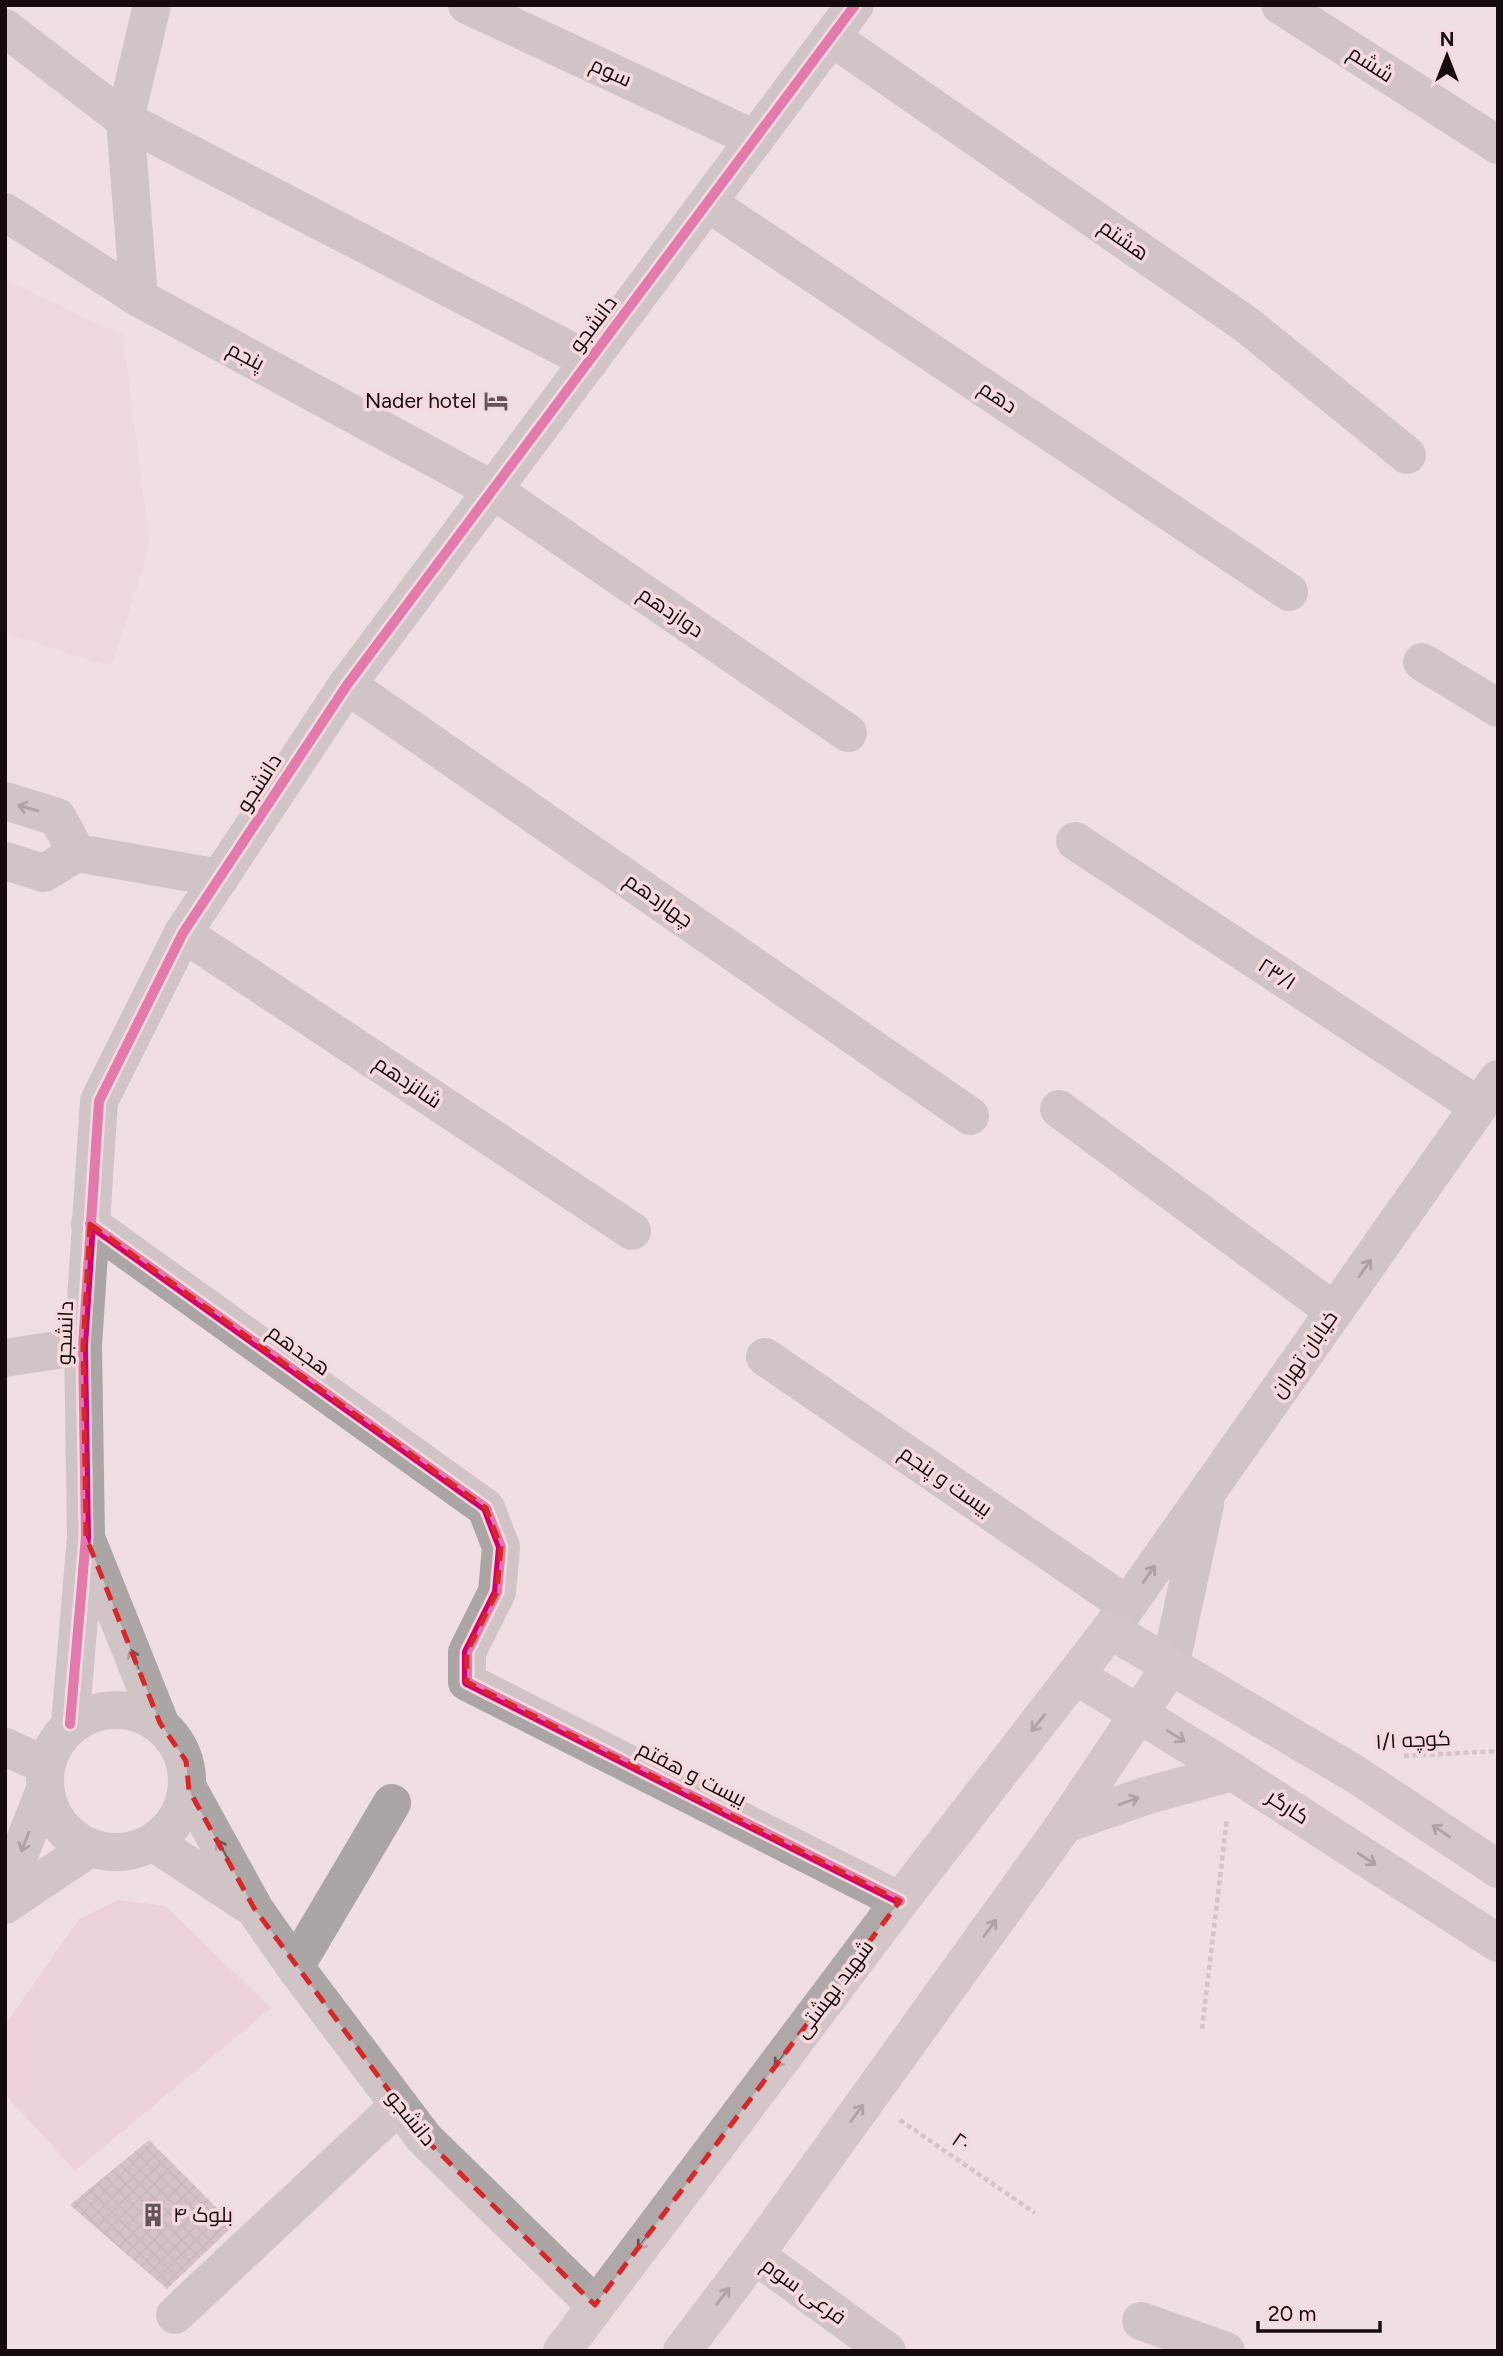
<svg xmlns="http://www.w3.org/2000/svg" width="1503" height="2356" viewBox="0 0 1503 2356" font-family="Figtree,Cairo,sans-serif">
  <defs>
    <pattern id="building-cross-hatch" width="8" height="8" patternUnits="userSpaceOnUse" patternTransform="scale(1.75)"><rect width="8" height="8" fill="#b6a1a4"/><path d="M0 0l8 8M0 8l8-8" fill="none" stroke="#9c898c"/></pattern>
  </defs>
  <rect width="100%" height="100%" fill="#f0dfe1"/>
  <polygon fill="#efd3d6" points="5,280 123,335 150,546 111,667 5,633"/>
  <polygon fill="#e8c6c9" points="118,1900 166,1906 271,2008 75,2171 5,2094 5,2025 79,1919"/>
  <polygon fill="url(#building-cross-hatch)" points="149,2140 234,2225 167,2289 70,2205"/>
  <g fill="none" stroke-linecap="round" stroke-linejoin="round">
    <g stroke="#afa6a6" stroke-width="4.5" stroke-dasharray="5 3.5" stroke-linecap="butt">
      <polyline points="1404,1756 1498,1751"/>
      <polyline points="1202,2029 1227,1818"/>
      <polyline points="900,2120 1035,2213"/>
    </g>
    <g stroke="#aba5a6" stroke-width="38">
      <polyline points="467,5 755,139"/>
      <polyline points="1280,5 1498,145"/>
      <polyline points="5,28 125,120 590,361"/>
      <polyline points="831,37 1247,325 1407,455"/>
      <polyline points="708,203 1289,592"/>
      <polyline points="5,212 139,298 493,490 848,733"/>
      <polyline points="139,298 125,120 152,5"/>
      <polyline points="1422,662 1498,708"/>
      <polyline points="347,685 970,1116"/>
      <polyline points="5,801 57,817 77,853"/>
      <polyline points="1075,841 1478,1106"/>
      <polyline points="5,861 44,873 77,853 220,878"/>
      <polyline points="183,933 632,1231"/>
      <polyline points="1059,1109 1334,1311"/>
      <polyline points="90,1224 486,1508 501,1547 497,1592 467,1652 467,1682 900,1901"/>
      <polyline points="765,1357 1127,1605"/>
      <polyline points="5,1358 83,1346"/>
      <polyline points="5,1747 45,1765"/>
      <polyline points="295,1967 392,1803"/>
      <polyline points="755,2255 887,2351"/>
      <polyline points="175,2315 399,2105"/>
      <polyline points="1141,2321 1226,2351"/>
    </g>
    <g stroke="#aba5a6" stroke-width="38">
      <polyline points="89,1545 160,1723"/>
      <circle cx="116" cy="1781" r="71"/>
      <polyline points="70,1724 86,1537 83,1346 99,1101 183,933 347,685 855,5"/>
      <polyline points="189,1790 254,1908 295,1967 424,2138 595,2305"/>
      <polyline points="153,1842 249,1905"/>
      <polyline points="5,1891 44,1792"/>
      <polyline points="5,1905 90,1848"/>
    </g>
    <g stroke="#aca4a5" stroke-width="38">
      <polyline points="1110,1630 1498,1079"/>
      <polyline points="1170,1667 1205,1505"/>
    </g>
    <g stroke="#b0a7a8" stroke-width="38">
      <polyline points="1075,1675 1233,1772 1498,1943"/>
      <polyline points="1065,1824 1145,1796 1233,1772"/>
      <polyline points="562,2351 900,1901 1110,1630 1355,1774 1498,1869"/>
      <polyline points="682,2351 755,2255 1065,1824 1170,1667"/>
    </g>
    <g stroke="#f6d9dc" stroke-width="15">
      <g id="cycleway">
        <polyline points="90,1224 486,1508 501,1547 497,1592 467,1652 467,1682 900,1901"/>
        <polyline points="70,1724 86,1537 83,1346 99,1101 183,933 347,685 855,5"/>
      </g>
    </g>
    <use href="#cycleway" stroke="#d6006c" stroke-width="10"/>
  </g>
  <defs><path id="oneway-shaft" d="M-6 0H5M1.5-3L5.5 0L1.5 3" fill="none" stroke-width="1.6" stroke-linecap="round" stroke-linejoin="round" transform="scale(1.75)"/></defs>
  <g stroke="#605859">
    <use href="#oneway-shaft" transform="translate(28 808) rotate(-164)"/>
    <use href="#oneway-shaft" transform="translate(134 1659) rotate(-112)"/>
    <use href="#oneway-shaft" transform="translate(25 1842) rotate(111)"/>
    <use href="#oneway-shaft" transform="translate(222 1849) rotate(-119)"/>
  </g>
  <g stroke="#605858">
    <use href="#oneway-shaft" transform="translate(1365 1268) rotate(-55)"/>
    <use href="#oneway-shaft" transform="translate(1149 1574) rotate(-55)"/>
  </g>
  <g stroke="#62595a">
    <use href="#oneway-shaft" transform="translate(1038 1723) rotate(128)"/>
    <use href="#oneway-shaft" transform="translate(1176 1736) rotate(32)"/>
    <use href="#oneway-shaft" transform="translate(1129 1801) rotate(-20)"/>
    <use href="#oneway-shaft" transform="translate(1441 1831) rotate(-146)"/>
    <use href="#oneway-shaft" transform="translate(1367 1859) rotate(33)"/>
    <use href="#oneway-shaft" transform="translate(990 1928) rotate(-54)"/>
    <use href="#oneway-shaft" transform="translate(781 2059) rotate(127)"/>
    <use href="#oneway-shaft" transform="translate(857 2113) rotate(-54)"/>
    <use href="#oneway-shaft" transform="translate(644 2241) rotate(127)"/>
    <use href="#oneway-shaft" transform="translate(723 2296) rotate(-53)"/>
  </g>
  <path d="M0 0H1503V2356H0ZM90,1224L486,1508L501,1547L497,1592L467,1652V1682L900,1901L595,2305L424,2138L254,1908L189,1790L186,1761L160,1723L86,1537L83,1346Z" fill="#f0dfe1" fill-opacity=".55" fill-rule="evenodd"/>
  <path fill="none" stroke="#d62828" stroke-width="5" stroke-dasharray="14 9" stroke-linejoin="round" d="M90,1224L486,1508L501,1547L497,1592L467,1652V1682L900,1901L595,2305L424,2138L254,1908L189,1790L186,1761L160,1723L86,1537L83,1346Z"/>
  <defs>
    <g id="hotel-bare" transform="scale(1.89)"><path d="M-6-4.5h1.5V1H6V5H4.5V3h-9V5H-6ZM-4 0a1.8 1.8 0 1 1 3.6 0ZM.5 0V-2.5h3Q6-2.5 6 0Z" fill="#625557" stroke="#f6d9dc" stroke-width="2.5" paint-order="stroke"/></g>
    <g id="building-bare" transform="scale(1.89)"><path d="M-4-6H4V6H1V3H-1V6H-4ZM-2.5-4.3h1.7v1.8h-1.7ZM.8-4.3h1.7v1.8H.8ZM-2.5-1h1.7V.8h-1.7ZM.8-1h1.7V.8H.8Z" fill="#625557" stroke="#f6d9dc" stroke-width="2.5" paint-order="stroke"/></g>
  </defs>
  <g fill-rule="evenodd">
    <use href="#hotel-bare" x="496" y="401"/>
    <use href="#building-bare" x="153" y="2215"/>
  </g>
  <g text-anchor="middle" stroke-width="7" stroke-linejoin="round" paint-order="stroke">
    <g font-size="21" fill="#150b0c" stroke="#f6d9dc">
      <text transform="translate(1371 64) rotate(33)" y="7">ششم</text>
      <text transform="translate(611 72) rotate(25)" y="7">سوم</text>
      <text transform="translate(1124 240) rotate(35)" y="7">هشتم</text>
      <text transform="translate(593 324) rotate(-53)" y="7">دانشجو</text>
      <text transform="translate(246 356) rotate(28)" y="7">پنجم</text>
      <text transform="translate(998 397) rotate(34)" y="7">دهم</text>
      <text transform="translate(671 612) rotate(34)" y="7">دوازدهم</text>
      <text transform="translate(259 783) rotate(-57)" y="7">دانشجو</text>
      <text transform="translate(659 900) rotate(35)" y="7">چهاردهم</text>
      <text transform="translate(1277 974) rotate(33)" y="7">۲۳/۱</text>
      <text transform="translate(408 1082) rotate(34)" y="7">شانزدهم</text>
      <text transform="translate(65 1333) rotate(-88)" y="7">دانشجو</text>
      <text transform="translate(299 1350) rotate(36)" y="7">هجدهم</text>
      <text transform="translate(1304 1354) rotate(-55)" y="7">خیابان تهران</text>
      <text transform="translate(946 1481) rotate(35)" y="7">بیست و پنجم</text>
      <text transform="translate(1413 1740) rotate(-3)" y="7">کوچه ۱/۱</text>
      <text transform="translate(692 1774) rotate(27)" y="7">بیست و هفتم</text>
      <text transform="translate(1288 1807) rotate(33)" y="7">کارگر</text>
      <text transform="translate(834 1989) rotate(-53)" y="7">شهید بهشتی</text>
      <text transform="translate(411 2118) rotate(51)" y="7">دانشجو</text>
      <text transform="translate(961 2142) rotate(35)" y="7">۲۰</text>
      <text transform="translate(804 2291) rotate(36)" y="7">فرعی سوم</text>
    </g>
    <g font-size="21" fill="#150b0c" stroke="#f6d9dc" text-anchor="end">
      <text x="476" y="408">Nader hotel</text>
      <text x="173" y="2222" text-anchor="start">بلوک ۴</text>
    </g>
  </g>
  <rect width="1503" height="2356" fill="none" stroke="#150b0c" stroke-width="14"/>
  <g transform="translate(1447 56)" stroke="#f6d9dc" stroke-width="5" paint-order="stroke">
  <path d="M0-5L12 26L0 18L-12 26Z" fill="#150b0c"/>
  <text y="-10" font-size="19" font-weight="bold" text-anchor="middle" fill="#150b0c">N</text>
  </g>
  <path d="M1258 2321v10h122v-10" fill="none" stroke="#150b0c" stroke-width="3.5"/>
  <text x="1268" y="2321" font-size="21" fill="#150b0c" stroke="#f6d9dc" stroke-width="5" paint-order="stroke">20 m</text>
</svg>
